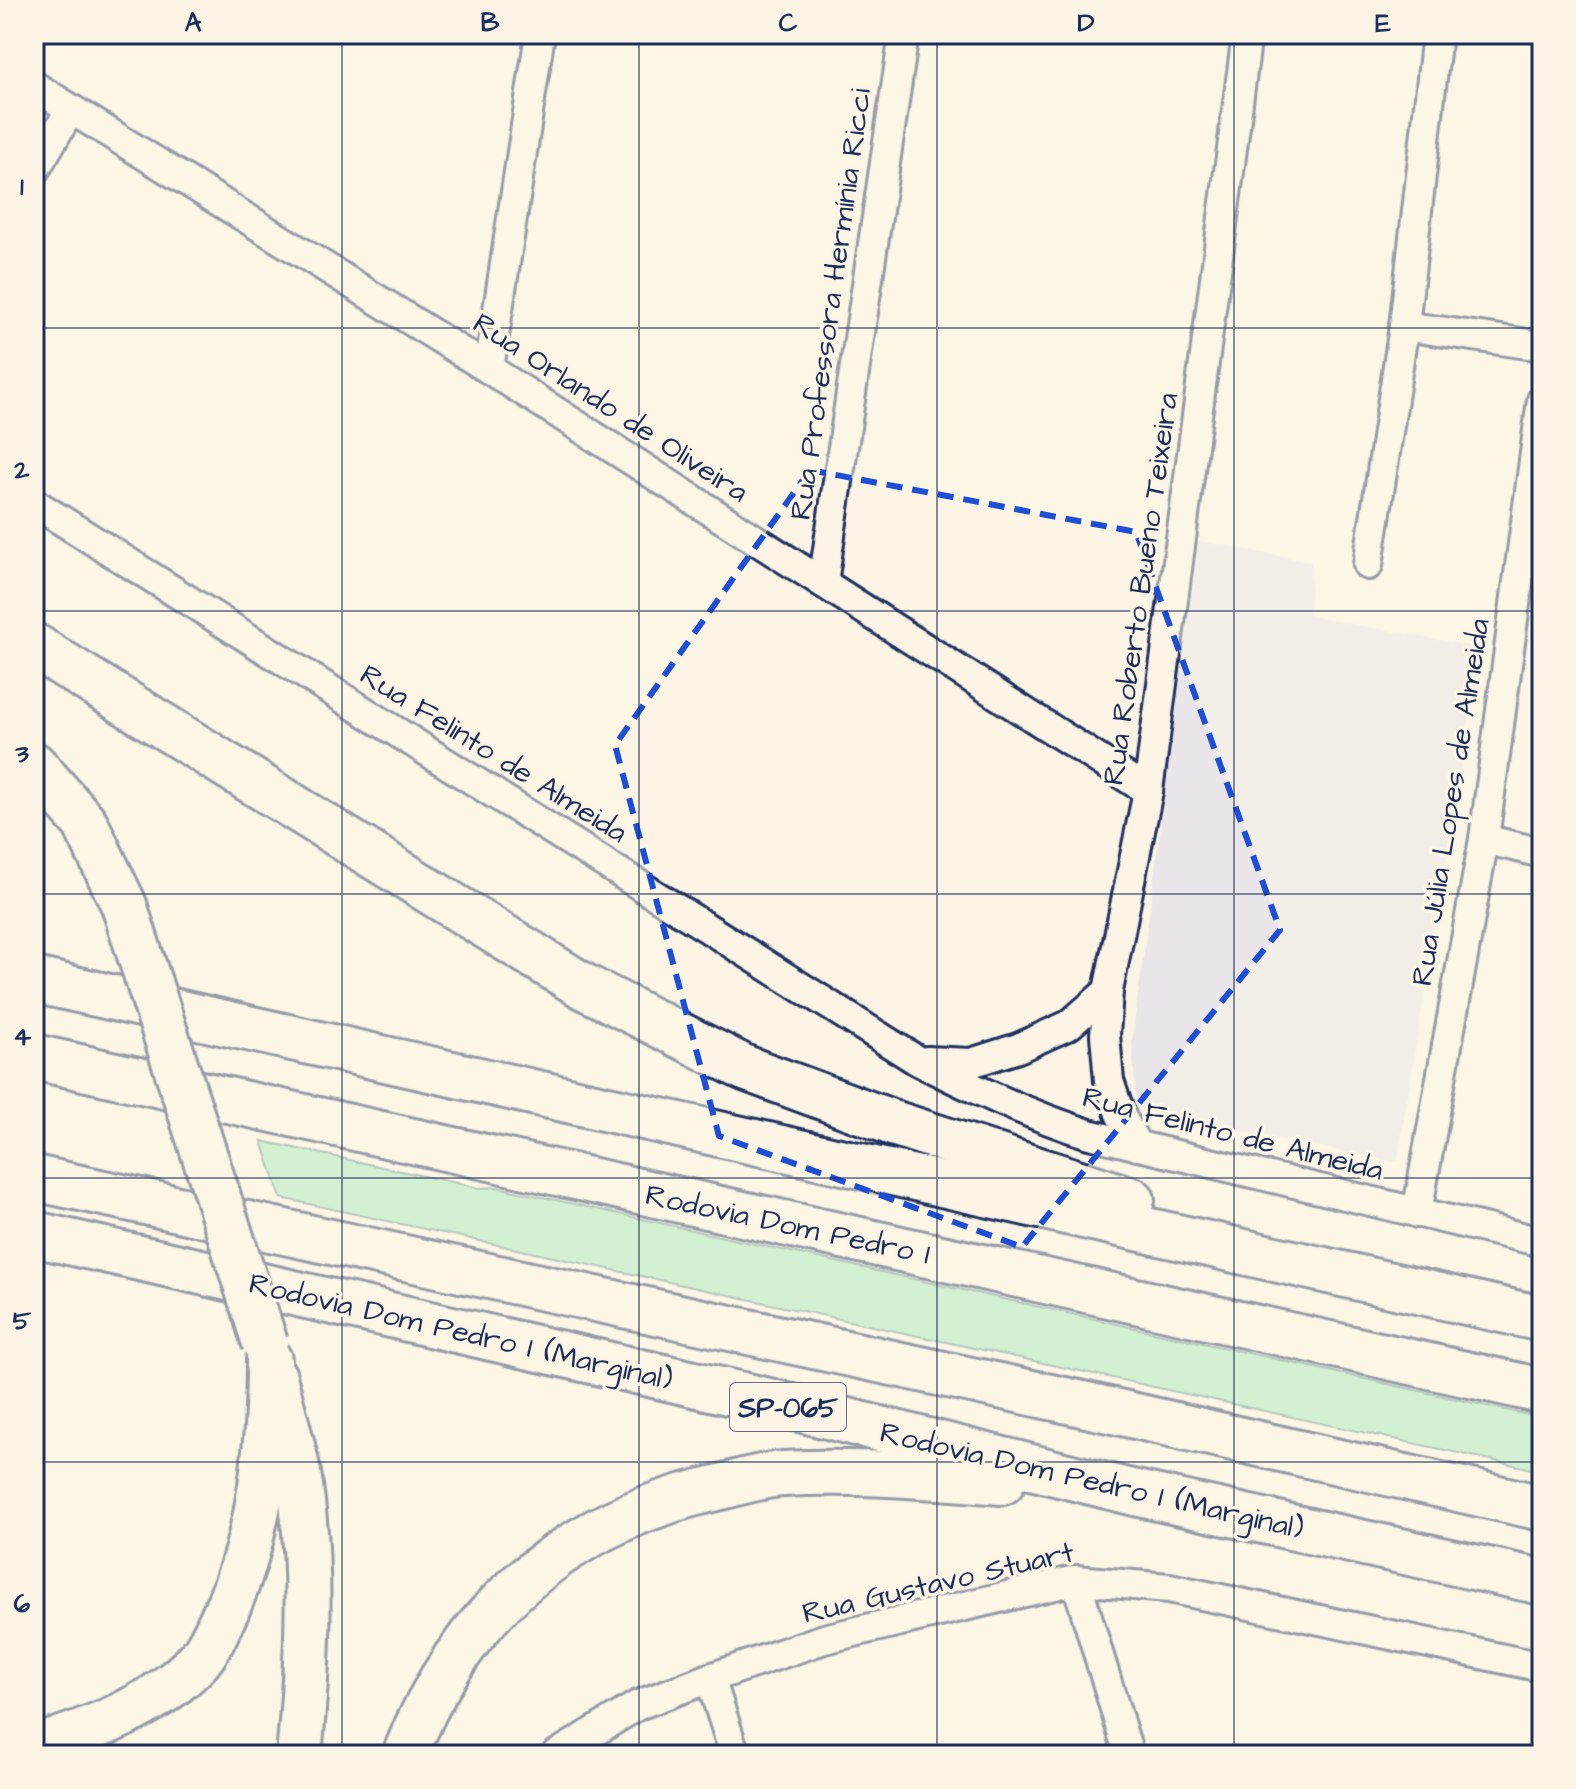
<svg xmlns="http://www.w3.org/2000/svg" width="1576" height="1789" viewBox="0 0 1576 1789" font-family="'Architects Daughter',sans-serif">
  <rect width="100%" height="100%" fill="#fcf5e5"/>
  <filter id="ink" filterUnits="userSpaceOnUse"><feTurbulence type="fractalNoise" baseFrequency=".0125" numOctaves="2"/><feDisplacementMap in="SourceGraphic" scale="16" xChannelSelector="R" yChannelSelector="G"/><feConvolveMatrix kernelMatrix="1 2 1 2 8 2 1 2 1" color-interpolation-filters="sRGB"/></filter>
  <g filter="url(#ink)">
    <polygon fill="#e9e5e9" points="1199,541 1311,562 1309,616 1480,648 1397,1162 1173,1118 1136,1101 1132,1041"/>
    <polygon fill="#a3ecba" stroke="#5f8e8c" stroke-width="2" points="262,1141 479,1188 497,1187 1542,1418 1542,1471 281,1198"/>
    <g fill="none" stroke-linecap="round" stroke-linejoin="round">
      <g stroke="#1b2f5e" stroke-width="34">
        <g id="minor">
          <polyline points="34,86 489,369 1148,791"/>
          <polyline points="34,171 71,109"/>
          <polyline points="1404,326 1542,346"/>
          <polyline points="489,369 540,34"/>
          <path d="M34,503L918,1061C974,1089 1029,1115 1089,1134L1542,1242"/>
          <polyline points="1368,565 1404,326 1437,34"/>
          <polyline points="823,583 904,34"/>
          <polyline points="1484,839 1542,853"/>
          <polyline points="927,1061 971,1063 1018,1048 1069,1025 1108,991"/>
          <polyline points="1137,1146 1120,1114 1109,1081 1105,1035 1108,991 1148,791 1247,34"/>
          <polyline points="1417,1213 1484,839 1542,400"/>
          <polyline points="1076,1580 1129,1755"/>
          <polyline points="710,1678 735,1755"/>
          <polyline points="556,1755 638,1705 710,1678 824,1639 1076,1580 1169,1588 1542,1667"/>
        </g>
      </g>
      <g stroke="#1b2f5e" stroke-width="50">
        <g id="primary">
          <polyline points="34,765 85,823 124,905"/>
          <path d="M274,1377C282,1409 292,1441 298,1473C313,1565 308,1662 299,1755"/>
        </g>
      </g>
      <g stroke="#1b2f5e" stroke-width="50">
        <g id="trunk">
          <polyline points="34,646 583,986 745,1068 896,1124 1132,1200"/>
          <polyline points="34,980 1542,1319"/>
          <polyline points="34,1234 764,1400 1131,1492 1542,1582"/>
          <path d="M34,1749C92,1729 157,1707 199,1660C211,1646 218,1627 226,1611C261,1532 269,1446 269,1360"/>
          <path d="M405,1755C460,1613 564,1523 712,1489C735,1484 760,1475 783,1474C856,1470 930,1476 1002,1482"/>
        </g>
      </g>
      <g stroke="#1b2f5e" stroke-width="50">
        <g id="motorway">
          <polyline points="34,1057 1542,1391"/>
          <polyline points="34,1178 1069,1401 1542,1508"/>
        </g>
      </g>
      <use href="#minor" stroke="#fcf5e5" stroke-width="28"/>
      <use href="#primary" stroke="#fcf5e5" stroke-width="44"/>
      <use href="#trunk" stroke="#fcf5e5" stroke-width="44"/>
      <use href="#motorway" stroke="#fcf5e5" stroke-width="44"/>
      <g stroke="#1b2f5e" stroke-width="50" stroke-linecap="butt">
        <polyline id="primary-bridge" points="124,905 265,1343"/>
      </g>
      <use href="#primary-bridge" stroke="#fcf5e5" stroke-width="44"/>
    </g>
  </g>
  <path d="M0 0H1576V1789H0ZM810,470L1136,532L1280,930L1022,1247L719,1136L615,745Z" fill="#fcf5e5" fill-opacity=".55" fill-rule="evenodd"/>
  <path fill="none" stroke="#1d4ed8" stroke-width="6" stroke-dasharray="16 10" stroke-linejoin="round" d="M810,470L1136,532L1280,930L1022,1247L719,1136L615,745Z"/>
  <path fill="none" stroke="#1b2f5e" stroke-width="2" stroke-opacity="0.55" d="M342,34V1755M639,34V1755M937,34V1755M1234,34V1755M34,328H1542M34,611H1542M34,894H1542M34,1178H1542M34,1462H1542"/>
  <g text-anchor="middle" stroke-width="7" stroke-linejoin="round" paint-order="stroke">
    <rect fill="#fcf5e5" stroke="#5e6a86" stroke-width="2" x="730" y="1383" width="116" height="48" rx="6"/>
    <g font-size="28" font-weight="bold" fill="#1b2f5e">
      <text x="788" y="1417">SP-065</text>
    </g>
    <g font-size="30" fill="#1b2f5e" stroke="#fcf5e5">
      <text transform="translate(830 304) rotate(-82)" y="10">Rua Professora Hermínia Ricci</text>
      <text transform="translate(611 407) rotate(33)" y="10">Rua Orlando de Oliveira</text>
      <text transform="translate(1140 589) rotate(-82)" y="10">Rua Roberto Bueno Teixeira</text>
      <text transform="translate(494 753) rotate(32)" y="10">Rua Felinto de Almeida</text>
      <text transform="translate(1450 802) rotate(-81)" y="10">Rua Júlia Lopes de Almeida</text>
      <text transform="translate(1233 1133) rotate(14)" y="10">Rua Felinto de Almeida</text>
      <text transform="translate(788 1224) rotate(12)" y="10">Rodovia Dom Pedro I</text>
      <text transform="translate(461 1331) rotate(13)" y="10">Rodovia Dom Pedro I (Marginal)</text>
      <text transform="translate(1092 1480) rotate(13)" y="10">Rodovia Dom Pedro I (Marginal)</text>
      <text transform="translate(938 1582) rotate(-13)" y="10">Rua Gustavo Stuart</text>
    </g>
  </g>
  <rect width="1576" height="1789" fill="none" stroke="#fcf5e5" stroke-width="88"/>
  <rect x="44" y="44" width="1488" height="1701" fill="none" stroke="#1b2f5e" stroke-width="3"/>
  <g font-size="26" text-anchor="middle" font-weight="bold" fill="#1b2f5e">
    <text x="193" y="31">A</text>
    <text x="490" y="31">B</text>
    <text x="788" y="31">C</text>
    <text x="1086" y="31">D</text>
    <text x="1383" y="31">E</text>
    <text x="22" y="195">1</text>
    <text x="22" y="478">2</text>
    <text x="22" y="762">3</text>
    <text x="22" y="1045">4</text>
    <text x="22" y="1329">5</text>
    <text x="22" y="1612">6</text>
  </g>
</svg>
